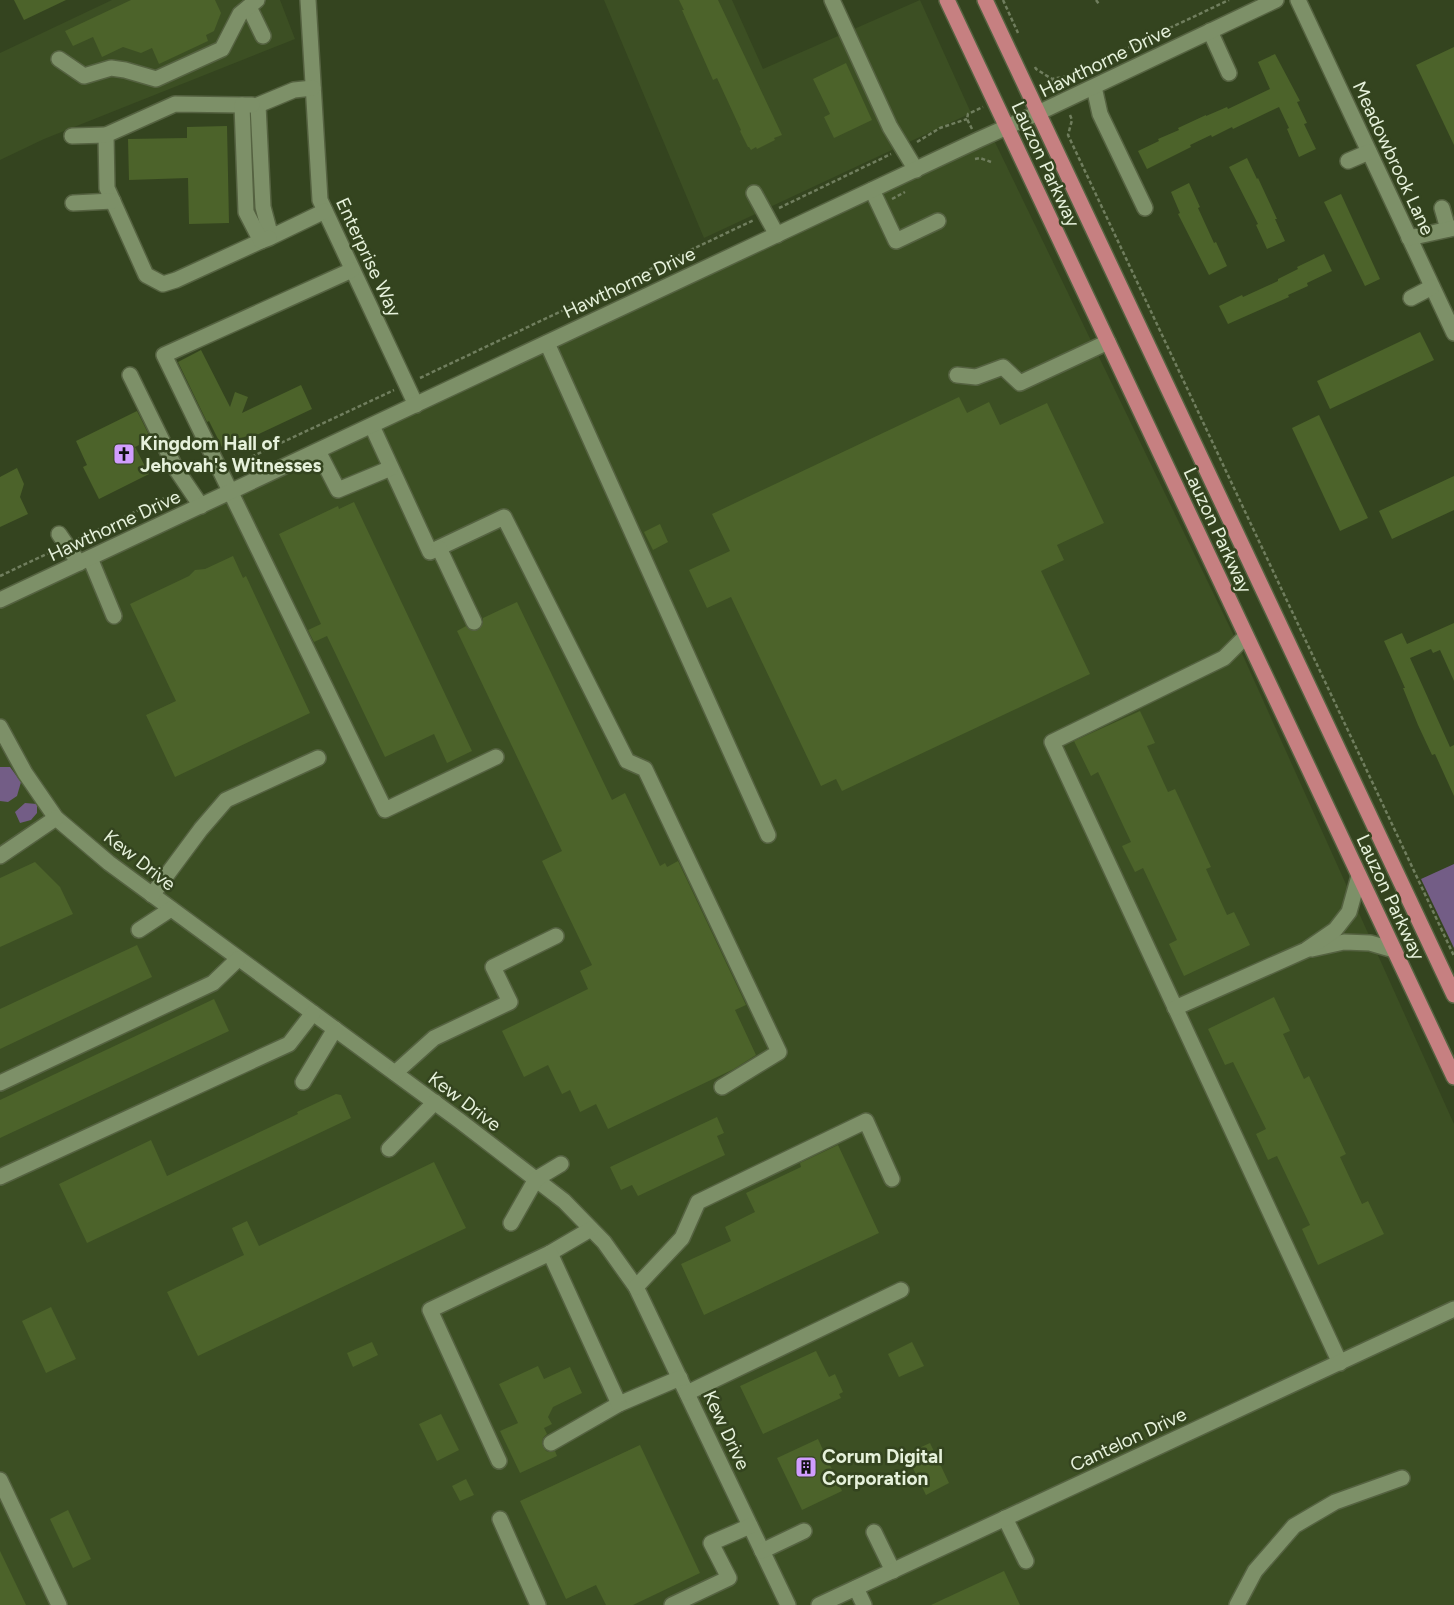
<svg xmlns="http://www.w3.org/2000/svg" width="1454" height="1605" viewBox="0 0 1454 1605" font-family="Figtree,sans-serif">
  <rect width="100%" height="100%" fill="#34441f"/>
  <g fill="#3c4f23">
    <polygon points="112,0 280,0 295,39 44,139 0,160 0,53"/>
    <polygon points="604,0 732,0 763,69 920,0 971,113 704,238"/>
    <polygon points="991,134 1235,638 1454,1124 1454,1605 0,1605 0,600"/>
  </g>
  <g fill="#735d86">
    <polygon points="0,767 10,767 21,782 17,796 8,802 0,801"/>
    <polygon points="25,803 37,804 37,813 31,820 20,823 15,812"/>
    <polygon points="1454,864 1454,948 1421,879"/>
  </g>
  <g fill="#4c632a">
    <polygon points="14,0 66,0 24,20"/>
    <polygon points="131,0 215,0 221,13 214,31 206,35 208,41 159,64 152,48 141,53 123,47 102,57 93,37 73,46 65,31"/>
    <polygon points="679,0 718,0 782,135 774,138 775,140 757,149 756,147 751,150 749,147 748,147 740,131 741,130 717,78 713,80 682,10 684,10"/>
    <polygon points="1454,47 1454,145 1416,65"/>
    <polygon points="1275,54 1300,101 1297,102 1307,123 1304,124 1316,149 1299,157 1287,129 1289,128 1279,107 1233,129 1232,127 1212,137 1211,135 1190,145 1191,147 1147,169 1138,151 1159,141 1158,139 1179,130 1178,128 1206,115 1206,116 1227,107 1228,109 1270,89 1258,62"/>
    <polygon points="846,63 872,120 834,138 824,117 830,114 813,79"/>
    <polygon points="227,126 229,223 189,224 188,178 129,180 128,139 187,138 187,127"/>
    <polygon points="1247,158 1257,179 1258,178 1277,219 1275,219 1285,241 1267,249 1256,225 1258,224 1229,167"/>
    <polygon points="1189,183 1200,207 1198,208 1214,243 1216,242 1227,266 1209,275 1178,214 1180,213 1171,192"/>
    <polygon points="1341,194 1380,279 1365,286 1324,202"/>
    <polygon points="1324,254 1332,271 1307,283 1308,286 1288,295 1289,297 1228,324 1219,306 1242,295 1243,297 1278,281 1278,279 1298,269 1297,267"/>
    <polygon points="1420,332 1434,360 1330,409 1317,381"/>
    <polygon points="201,350 230,407 235,392 248,397 242,413 301,385 312,409 250,438 249,435 222,447 209,421 207,422 178,362"/>
    <polygon points="959,397 967,413 989,402 1000,425 1047,403 1104,523 1057,545 1064,560 1041,571 1090,674 842,791 836,779 821,786 731,597 707,608 689,570 730,551 712,514"/>
    <polygon points="137,411 151,439 135,447 149,474 99,499 83,467 87,465 76,441"/>
    <polygon points="1319,415 1368,518 1340,531 1292,428"/>
    <polygon points="17,468 24,484 20,497 28,514 0,527 0,477"/>
    <polygon points="1454,476 1454,510 1392,539 1379,511"/>
    <polygon points="354,502 472,751 447,763 434,734 385,757 327,636 314,642 308,630 321,624 279,534 338,506 339,509"/>
    <polygon points="660,524 668,542 653,550 644,532"/>
    <polygon points="233,556 243,578 246,576 310,713 175,777 146,715 176,701 130,604 189,576 195,570 205,569"/>
    <polygon points="517,602 612,800 625,793 660,866 665,863 667,867 678,861 746,1005 735,1010 756,1055 734,1069 608,1129 596,1104 580,1112 570,1090 562,1094 548,1065 524,1077 502,1031 588,989 580,971 592,965 542,861 562,851 457,631 466,626 473,631 478,630 483,623 483,618"/>
    <polygon points="1454,623 1454,681 1440,650 1433,653 1431,649 1410,658 1450,747 1454,745 1454,796 1435,754 1432,755 1418,725 1403,688 1405,688 1384,641 1402,633 1407,644"/>
    <polygon points="1140,711 1155,743 1147,746 1168,792 1175,789 1211,867 1206,869 1227,915 1234,912 1250,945 1184,976 1169,944 1177,940 1143,868 1135,872 1122,846 1131,842 1098,772 1091,776 1074,741"/>
    <polygon points="35,862 60,887 73,914 0,947 0,878"/>
    <polygon points="137,945 152,977 0,1049 0,1009"/>
    <polygon points="1274,997 1290,1031 1283,1034 1304,1079 1309,1076 1346,1154 1340,1157 1362,1204 1368,1201 1384,1234 1318,1265 1302,1229 1310,1225 1277,1156 1268,1160 1256,1134 1266,1129 1233,1062 1225,1065 1208,1029"/>
    <polygon points="214,999 229,1031 0,1138 0,1100"/>
    <polygon points="336,1094 341,1095 351,1118 87,1243 59,1184 151,1140 167,1176 298,1114 297,1112"/>
    <polygon points="717,1117 724,1133 717,1136 725,1155 638,1196 632,1185 621,1190 610,1167"/>
    <polygon points="838,1145 879,1233 704,1315 681,1264 731,1241 725,1227 755,1212 746,1193 801,1167 800,1163"/>
    <polygon points="434,1162 466,1228 198,1356 167,1292 244,1255 232,1228 247,1221 259,1246"/>
    <polygon points="51,1307 76,1359 46,1373 22,1321"/>
    <polygon points="372,1342 378,1355 353,1367 347,1353"/>
    <polygon points="912,1342 924,1366 899,1377 888,1354"/>
    <polygon points="816,1351 829,1377 835,1374 843,1392 839,1394 841,1398 763,1434 740,1386"/>
    <polygon points="538,1366 544,1379 570,1367 582,1393 553,1407 548,1417 552,1424 544,1428 547,1434 543,1438 542,1443 546,1451 550,1452 555,1451 557,1456 520,1473 500,1431 518,1423 499,1384"/>
    <polygon points="441,1414 459,1450 437,1461 419,1424"/>
    <polygon points="818,1439 842,1491 802,1510 777,1458"/>
    <polygon points="930,1443 949,1483 926,1495 906,1454"/>
    <polygon points="640,1445 700,1573 633,1605 606,1605 596,1585 566,1599 520,1501"/>
    <polygon points="466,1479 474,1495 460,1501 452,1486"/>
    <polygon points="68,1510 91,1559 73,1568 50,1519"/>
    <polygon points="0,1551 26,1605 0,1605"/>
    <polygon points="1004,1571 1020,1605 931,1605"/>
  </g>
  <g fill="none" stroke-linecap="round" stroke-linejoin="round">
    <g stroke="#556241" stroke-width="18">
      <g id="minor">
        <polyline points="308,0 320,200 416,405"/>
        <polyline points="832,0 890,127 916,170"/>
        <polyline points="1298,0 1454,333"/>
        <polyline points="249,7 263,36"/>
        <polyline points="1210,31 1229,73"/>
        <polyline points="59,59 84,76 111,68 125,70 156,79 222,49 240,14 257,0"/>
        <polyline points="1094,87 1100,114 1145,208"/>
        <polyline points="313,88 294,90 258,105 263,207 271,237 325,211"/>
        <polyline points="242,105 175,104 106,135 107,188 146,275 163,284 176,280 261,241"/>
        <polyline points="252,105 242,105 246,212 261,241 269,238"/>
        <polyline points="72,136 106,135"/>
        <polyline points="1348,161 1369,152"/>
        <polyline points="872,190 896,241 938,221"/>
        <polyline points="754,193 777,235"/>
        <polyline points="73,203 113,201"/>
        <polyline points="1442,208 1448,229"/>
        <polyline points="1409,238 1454,228"/>
        <polyline points="352,270 164,355 385,810 496,757"/>
        <polyline points="1411,298 1432,287"/>
        <polyline points="547,343 768,835"/>
        <polyline points="130,375 176,469 201,506"/>
        <polyline points="957,375 976,377 1003,367 1020,383 1108,342"/>
        <polyline points="372,426 430,552 504,517 627,761 645,769 779,1052 722,1087"/>
        <polyline points="318,451 338,490 391,468"/>
        <polyline points="59,534 79,563"/>
        <polyline points="439,548 474,622"/>
        <polyline points="90,558 114,616"/>
        <polyline points="0,600 978,140 1038,113 1276,0"/>
        <polyline points="1246,636 1224,658 1052,742 1340,1363"/>
        <polyline points="0,727 25,773 56,818 109,863 460,1121 564,1201 604,1242 636,1287 788,1605"/>
        <polyline points="0,856 56,818"/>
        <polyline points="152,895 201,829 226,800 318,758"/>
        <polyline points="139,930 171,909"/>
        <polyline points="1312,949 1344,942 1370,943 1394,950"/>
        <polyline points="1175,1008 1306,950 1335,930 1349,912 1359,876"/>
        <polyline points="395,1073 434,1038 510,1002 493,967 556,936"/>
        <polyline points="303,1082 335,1029"/>
        <polyline points="0,1083 213,983 238,959"/>
        <polyline points="389,1149 435,1102"/>
        <polyline points="0,1177 289,1044 313,1013"/>
        <polyline points="511,1223 536,1179 561,1164"/>
        <polyline points="550,1253 591,1229"/>
        <polyline points="636,1287 682,1238 698,1202 866,1121 892,1179"/>
        <polyline points="687,1393 901,1290"/>
        <polyline points="551,1443 619,1404 680,1378"/>
        <polyline points="499,1461 430,1310 550,1253 619,1404"/>
        <polyline points="0,1480 59,1605"/>
        <polyline points="1005,1518 1026,1561"/>
        <polyline points="500,1519 538,1605"/>
        <polyline points="874,1532 893,1571"/>
        <polyline points="762,1551 804,1531"/>
        <polyline points="856,1588 864,1605"/>
        <polyline points="672,1605 729,1578 711,1543 750,1526"/>
        <polyline points="819,1605 1454,1309"/>
        <polyline points="1237,1605 1255,1571 1294,1526 1335,1502 1402,1478"/>
      </g>
    </g>
    <g stroke="#556241" stroke-width="18">
      <g id="major">
        <polyline points="947,0 1454,1077"/>
        <polyline points="985,0 1454,995"/>
      </g>
    </g>
    <g stroke="#707e5e" stroke-width="2.5" stroke-dasharray="4 2.5" stroke-linecap="butt">
      <polyline points="1003,0 1018,33"/>
      <polyline points="1096,0 1099,4"/>
      <polyline points="1035,67 1036,69 1052,79 1068,76 1229,0"/>
      <polyline points="1052,79 1057,90"/>
      <polyline points="1070,115 1072,120 1068,135 1454,956"/>
      <polyline points="972,129 967,119 968,114 983,107"/>
      <polyline points="917,142 940,128 967,119"/>
      <polyline points="975,159 980,158 991,162"/>
      <polyline points="892,199 905,192"/>
      <polyline points="779,208 891,154"/>
      <polyline points="420,378 754,220"/>
      <polyline points="234,465 394,390"/>
      <polyline points="78,539 175,493"/>
      <polyline points="0,576 53,551"/>
    </g>
    <use href="#minor" stroke="#7d9068" stroke-width="15"/>
    <use href="#major" stroke="#c68081" stroke-width="15"/>
  </g>
  <defs>
    <g id="church-square" transform="scale(1.125)"><rect x="-9" y="-9" width="18" height="18" rx="4" fill="#d19dfe" stroke="#34441f"/><path d="M-1.2-6h2.4v3.5h3.3v2.4h-3.3V6h-2.4V-.1h-3.3v-2.4h3.3Z" fill="#111"/></g>
    <g id="building-square" transform="scale(1.125)"><rect x="-9" y="-9" width="18" height="18" rx="4" fill="#d19dfe" stroke="#34441f"/><path d="M-4-6H4V6H1V3H-1V6H-4ZM-2.5-4.3h1.7v1.8h-1.7ZM.8-4.3h1.7v1.8H.8ZM-2.5-1h1.7V.8h-1.7ZM.8-1h1.7V.8H.8Z" fill="#111"/></g>
  </defs>
  <g fill-rule="evenodd">
    <use href="#church-square" x="124" y="454"/>
    <use href="#building-square" x="806" y="1467"/>
  </g>
  <g text-anchor="middle" stroke-width="5" stroke-linejoin="round" paint-order="stroke">
    <g font-size="19" fill="#e6f1db" stroke="#34441f">
      <text transform="translate(1105 60) rotate(-26)" y="7">Hawthorne Drive</text>
      <text transform="translate(1394 158) rotate(65)" y="7">Meadowbrook Lane</text>
      <text transform="translate(1046 164) rotate(65)" y="7">Lauzon Parkway</text>
      <text transform="translate(369 257) rotate(65)" y="7">Enterprise Way</text>
      <text transform="translate(629 282) rotate(-25)" y="7">Hawthorne Drive</text>
      <text transform="translate(114 525) rotate(-25)" y="7">Hawthorne Drive</text>
      <text transform="translate(1218 530) rotate(65)" y="7">Lauzon Parkway</text>
      <text transform="translate(140 860) rotate(38)" y="7">Kew Drive</text>
      <text transform="translate(1391 897) rotate(65)" y="7">Lauzon Parkway</text>
      <text transform="translate(465 1101) rotate(37)" y="7">Kew Drive</text>
      <text transform="translate(727 1430) rotate(65)" y="7">Kew Drive</text>
      <text transform="translate(1128 1439) rotate(-25)" y="7">Cantelon Drive</text>
    </g>
    <g font-size="19" font-weight="bold" fill="#e6f1db" stroke="#34441f" text-anchor="start">
      <text x="140" y="450">Kingdom Hall of<tspan x="140" dy="22">Jehovah's Witnesses</tspan></text>
      <text x="822" y="1463">Corum Digital<tspan x="822" dy="22">Corporation</tspan></text>
    </g>
  </g>
</svg>
